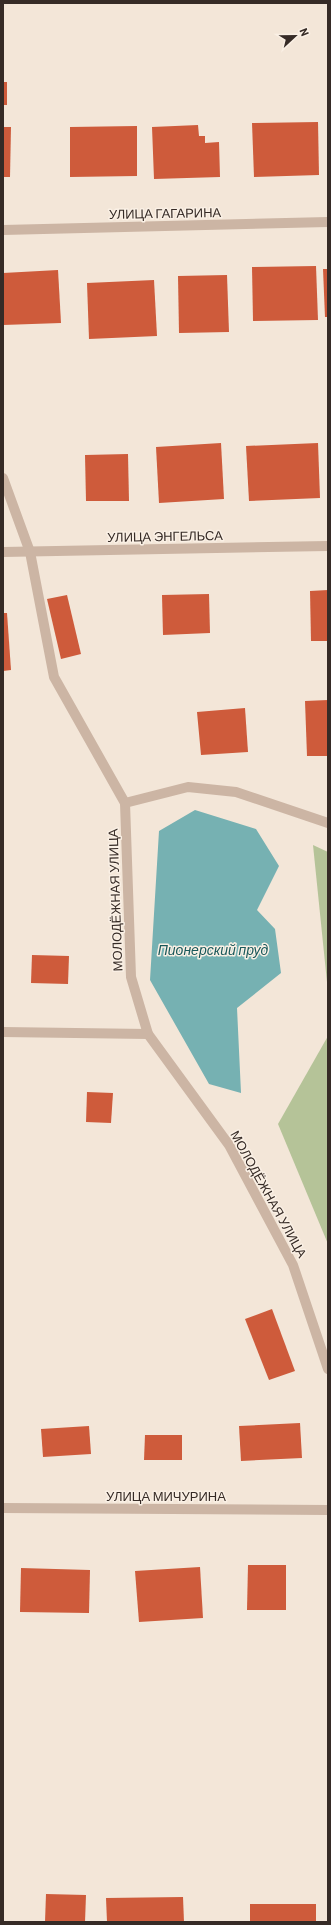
<svg xmlns="http://www.w3.org/2000/svg" width="331" height="1925" viewBox="0 0 331 1925" font-family="Barlow,sans-serif">
  <rect width="100%" height="100%" fill="#f3e6d8"/>
  <g fill="#b5c398">
    <polygon points="313,845 328,852 328,992"/>
    <polygon points="328,1036 328,1244 278,1124"/>
  </g>
  <polygon fill="#76b1b2" points="195,810 256,829 279,866 257,910 275,929 281,973 237,1008 241,1093 209,1084 150,980 159,831"/>
  <g fill="#ce5b3b">
    <rect x="3" y="82" width="4" height="23"/>
    <polygon points="318,122 319,175 254,177 252,123"/>
    <polygon points="198,125 199,136 205,136 205,143 219,142 220,177 154,179 152,127"/>
    <polygon points="137,126 137,176 70,177 70,127"/>
    <polygon points="3,127 11,127 10,177 3,177"/>
    <polygon points="316,266 318,320 253,321 252,267"/>
    <polygon points="323,269 328,269 328,317 325,317"/>
    <polygon points="58,270 61,323 3,325 3,273"/>
    <polygon points="227,275 229,332 179,333 178,276"/>
    <polygon points="154,280 157,336 89,339 87,283"/>
    <polygon points="221,443 224,499 159,503 156,447"/>
    <polygon points="318,443 320,498 249,501 246,446"/>
    <polygon points="128,454 129,501 86,501 85,455"/>
    <polygon points="328,590 328,641 311,641 310,591"/>
    <polygon points="209,594 210,633 163,635 162,595"/>
    <polygon points="67,595 81,654 61,659 47,599"/>
    <polygon points="3,613 7,613 11,670 3,671"/>
    <polygon points="328,700 328,756 307,756 305,701"/>
    <polygon points="245,708 248,752 201,755 197,712"/>
    <polygon points="32,955 69,956 68,984 31,983"/>
    <polygon points="87,1092 113,1093 111,1123 86,1122"/>
    <polygon points="272,1309 295,1371 269,1380 245,1319"/>
    <polygon points="300,1423 302,1458 241,1461 239,1426"/>
    <polygon points="89,1426 91,1454 43,1457 41,1429"/>
    <polygon points="145,1435 182,1435 182,1460 144,1460"/>
    <polygon points="248,1565 286,1565 286,1610 247,1610"/>
    <polygon points="200,1567 203,1618 139,1622 135,1571"/>
    <polygon points="21,1568 90,1570 89,1613 20,1612"/>
    <polygon points="46,1894 86,1895 85,1922 45,1922"/>
    <polygon points="183,1897 184,1922 107,1922 106,1898"/>
    <rect x="250" y="1904" width="66" height="18"/>
  </g>
  <g fill="none" stroke-linecap="round" stroke-linejoin="round">
    <g stroke="#ccb5a4" stroke-width="10">
      <polyline points="3,230 328,222"/>
      <polyline points="3,478 30,552 54,677 125,803 131,977 148,1034 229,1145 293,1265 328,1369"/>
      <polyline points="3,552 328,546"/>
      <polyline points="125,803 188,787 236,792 328,823"/>
      <polyline points="3,1032 148,1034"/>
      <polyline points="3,1508 328,1510"/>
    </g>
  </g>
  <g text-anchor="middle" stroke-width="3" stroke-linejoin="round" paint-order="stroke">
    <g font-size="13" fill="#362b26" stroke="#faf0e5">
      <text transform="translate(165 213) rotate(-1)" y="5">УЛИЦА ГАГАРИНА</text>
      <text transform="translate(165 536) rotate(-1)" y="5">УЛИЦА ЭНГЕЛЬСА</text>
      <text transform="translate(115 900) rotate(-92)" y="5">МОЛОДЁЖНАЯ УЛИЦА</text>
      <text transform="translate(269 1194) rotate(61)" y="5">МОЛОДЁЖНАЯ УЛИЦА</text>
      <text x="166" y="1501">УЛИЦА МИЧУРИНА</text>
    </g>
    <g font-size="14" font-style="italic" fill="#19585a" stroke="#faf0e5">
      <text x="213" y="955">Пионерский пруд</text>
    </g>
  </g>
  <rect width="331" height="1925" fill="none" stroke="#362b26" stroke-width="8"/>
  <g transform="translate(295 36) rotate(68)" stroke="#faf0e5" stroke-width="3" paint-order="stroke">
  <path d="M0-3L7 15L0 10L-7 15Z" fill="#362b26"/>
  <text y="-6" font-size="11" font-weight="bold" text-anchor="middle" fill="#362b26">N</text>
  </g>
</svg>
